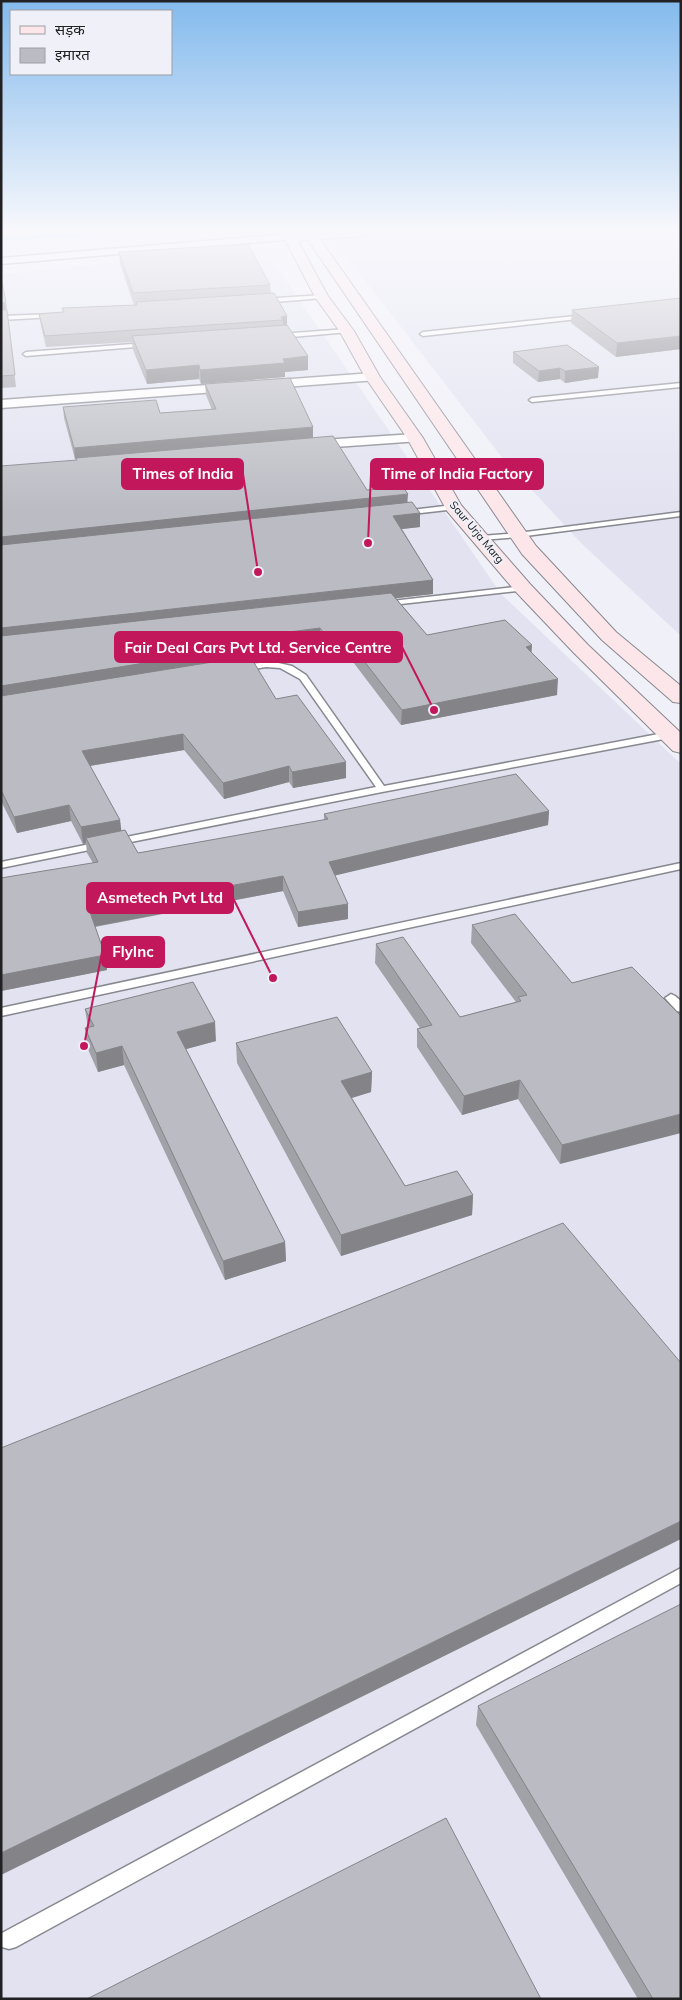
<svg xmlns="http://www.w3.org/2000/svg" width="682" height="2000" viewBox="0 0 682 2000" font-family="Mulish,'Noto Sans Devanagari',sans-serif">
  <rect width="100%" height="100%" fill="#f0f0f8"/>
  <g fill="#e2e2f1">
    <polygon points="421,232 681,232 681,636 582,544 504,460 333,239"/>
    <polygon points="263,247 501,594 681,764 681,1999 1,1999 1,274"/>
  </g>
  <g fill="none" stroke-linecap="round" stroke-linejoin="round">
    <polyline stroke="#8dc4f5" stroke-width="4.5" points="1,239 119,232"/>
    <g stroke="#888890" stroke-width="3">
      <g id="lane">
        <polygon points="322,295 324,298 262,303 259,301 262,299"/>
        <polygon points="56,314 54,317 1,320 1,316"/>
        <polygon points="585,315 587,318 423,336 420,334 423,332"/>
        <polygon points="347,329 349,332 280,338 277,336 280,334"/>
        <polygon points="146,343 149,345 148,346 26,356 23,354 26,352"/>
        <polygon points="681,383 681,387 532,402 529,400 532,398"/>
        <polygon points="453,505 457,507 456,509 403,515 399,513 403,511"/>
        <polygon points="681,512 681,516 518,537 481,540 477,538 481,536 518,533"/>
        <polygon points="523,586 527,588 526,590 383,606 379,604 383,602"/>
        <polygon points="274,662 292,666 306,675 384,786 669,732 674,735 669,738 382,792 116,845 112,844 111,842 112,840 116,839 376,787 300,679 280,668 266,667 241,671 237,668 249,664"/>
        <polygon points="100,842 105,845 104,847 1,868 1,862"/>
        <polygon points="681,863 681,869 1,1016 1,1008"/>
        <polygon points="671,994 675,996 681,1001 681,1012 677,1011 665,998"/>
        <polygon points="681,1568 681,1583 16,1947 9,1949 2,1947 2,1933"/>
      </g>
    </g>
    <g stroke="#888890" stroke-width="3">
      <g id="street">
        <polygon points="290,234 295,237 294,239 1,264 1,258"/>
        <polygon points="373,373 379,377 377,380 1,408 1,400"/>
        <polygon points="415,434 420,435 422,438 420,441 306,449 299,445 306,441"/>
      </g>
    </g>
    <g stroke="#888890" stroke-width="2">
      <polygon id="secondary" points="281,232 293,232 294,234 303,232 370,232 364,236 320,239 536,546 616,632 681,686 681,703 673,702 602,640 522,554 308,240 298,241 328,296 354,331 380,377 423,438 461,505 530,584 588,645 681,733 681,753 673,751 574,653 516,592 447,511 407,438 365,377 340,332 315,297"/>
    </g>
    <use href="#lane" fill="#fff" fill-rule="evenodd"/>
    <use href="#street" fill="#fff" fill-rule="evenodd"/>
    <use href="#secondary" fill="#fde6e9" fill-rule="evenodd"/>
  </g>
  <g fill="#a1a1a8">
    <polygon points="119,252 270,285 271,293 287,325 308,356 308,370 285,372 285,377 201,384 199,379 147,384 133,350 132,342 46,347 41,326 39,314 63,313 62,308 134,305 120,264"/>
    <polygon points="1,277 6,302 16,387 1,388"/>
    <polygon points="681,298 681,349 616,357 571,323 572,310"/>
    <polygon points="513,352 598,378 565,383 560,379 538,382 513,363"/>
    <polygon points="205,384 313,438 367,490 407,502 420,527 402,529 433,580 433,594 396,598 427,635 531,652 557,695 401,725 350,658 333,661 320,643 268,649 269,653 245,656 276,699 346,778 293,788 289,782 224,799 184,750 90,766 120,820 121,831 138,853 324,820 324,814 549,811 548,825 335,875 348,919 298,927 283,891 95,927 107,970 1,991 93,863 87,853 86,843 83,844 71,821 17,833 1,801 1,466 77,460 75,459 64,418 63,407 160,413 212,410 206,395"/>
    <polygon points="472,925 572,983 632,967 560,1164 518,1099 462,1115 417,1047 417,1029 420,1028 375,963 376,944 460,1017 516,1002 471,943"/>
    <polygon points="85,1009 216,1041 186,1049 285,1242 286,1261 225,1280 124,1065 98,1072 87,1047 85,1028 88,1028"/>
    <polygon points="236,1043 372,1072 371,1092 352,1098 405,1186 473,1195 472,1215 341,1256 237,1063"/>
    <polygon points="478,1706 681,1999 638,1999 476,1725"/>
  </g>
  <g fill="#838388">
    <polygon points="6,302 7,314 1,314 1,303"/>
    <polygon points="287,316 287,328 283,328 283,320 281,317"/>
    <polygon points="681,336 681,349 616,357 617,343"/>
    <polygon points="308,356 308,370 285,372 285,377 201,384 200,370 283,359"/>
    <polygon points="199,365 199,379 147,384 146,370"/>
    <polygon points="599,367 598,378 565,383 565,371"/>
    <polygon points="560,368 560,379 538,382 539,371"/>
    <polygon points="313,427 313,439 75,459 74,448"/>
    <polygon points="408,494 407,508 1,551 1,537"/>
    <polygon points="420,513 420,527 393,530 393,516"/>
    <polygon points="433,580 433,594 1,643 1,628"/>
    <polygon points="320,628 320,643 268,649 269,653 245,656 245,662 1,702 1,686 241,642 266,635"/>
    <polygon points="350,643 350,658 333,661 333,646"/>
    <polygon points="532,645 531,660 526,647"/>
    <polygon points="558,679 557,695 401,725 402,710"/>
    <polygon points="183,734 184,750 83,767 82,751"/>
    <polygon points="346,762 346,778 293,788 292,772"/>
    <polygon points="289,766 289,782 224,799 223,783"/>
    <polygon points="69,805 71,821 17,833 14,817"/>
    <polygon points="549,811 548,825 329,877 329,862"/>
    <polygon points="120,820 122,836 86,838 86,843 83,844 81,827"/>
    <polygon points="283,876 283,891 92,927 90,912"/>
    <polygon points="348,904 348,919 298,927 298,912"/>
    <polygon points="105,955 107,970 1,991 1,975"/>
    <polygon points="215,1022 216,1041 179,1051 177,1032"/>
    <polygon points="122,1046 124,1065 98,1072 96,1053"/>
    <polygon points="372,1072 371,1092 341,1101 341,1081"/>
    <polygon points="520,1080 518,1099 462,1115 464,1096"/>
    <polygon points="681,1114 681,1133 560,1164 562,1145"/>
    <polygon points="473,1195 472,1215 341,1256 341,1235"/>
    <polygon points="285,1242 286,1261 225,1280 223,1261"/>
    <polygon points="681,1521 681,1539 1,1875 1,1853"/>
  </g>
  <g fill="#bbbbc3" stroke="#838388">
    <polygon points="248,244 270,285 133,293 119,252"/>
    <polygon points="1,277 6,302 1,303"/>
    <polygon points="274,293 287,316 281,317 283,320 45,336 39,314 64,312 62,308 137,305 136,302"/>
    <polygon points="681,298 681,336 617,343 572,310"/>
    <polygon points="1,310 7,310 15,375 1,376"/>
    <polygon points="287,325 308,356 283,359 285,363 200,370 199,365 146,370 132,336"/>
    <polygon points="567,345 599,367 565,371 560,368 539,371 513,352"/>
    <polygon points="290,378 313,427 74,448 63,407 156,400 160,413 216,409 205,384"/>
    <polygon points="333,436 367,490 403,487 408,494 1,537 1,466 77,460 76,458"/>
    <polygon points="412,502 420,513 393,516 433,580 1,628 1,545"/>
    <polygon points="391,593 427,635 505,620 532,645 526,647 558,679 402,710 350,643 333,646 320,628 266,635 268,638 241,642 244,647 1,686 1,636"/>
    <polygon points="250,656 276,699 297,695 346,762 292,772 289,766 223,783 183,734 82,751 120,820 81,827 69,805 14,817 1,790 1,696"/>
    <polygon points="516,774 549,811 329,862 348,904 298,912 283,876 90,912 105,955 1,975 1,878 98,862 86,838 125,830 138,853 328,819 324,814"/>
    <polygon points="515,914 572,983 632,967 681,1016 681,1114 562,1145 520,1080 464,1096 417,1029 432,1025 376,944 403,937 460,1017 521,1001 518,997 527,995 472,925"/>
    <polygon points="193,982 215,1022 177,1032 285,1242 223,1261 122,1046 96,1053 85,1028 94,1026 85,1009"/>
    <polygon points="337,1017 372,1072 341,1081 405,1186 457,1171 473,1195 341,1235 236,1043"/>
    <polygon points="563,1223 681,1363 681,1521 1,1853 1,1448"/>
    <polygon points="681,1604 681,1999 653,1999 478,1706"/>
    <polygon points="446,1818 541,1999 87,1999"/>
  </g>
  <linearGradient id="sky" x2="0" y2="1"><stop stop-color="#83baed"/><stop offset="0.45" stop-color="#f8f8fc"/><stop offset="1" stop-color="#f8f8fc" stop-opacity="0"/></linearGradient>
  <rect width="682" height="512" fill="url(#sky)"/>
  <g text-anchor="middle" stroke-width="4" stroke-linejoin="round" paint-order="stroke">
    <g font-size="11" fill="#212123" stroke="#f0f0f8">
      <text transform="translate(477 532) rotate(50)" y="4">Saur Urja Marg</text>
    </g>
  </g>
  <path fill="none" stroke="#c2185b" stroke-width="2" d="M258 572L243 474M368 543L371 474M434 710L402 647M273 978L233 898M84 1046L102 952"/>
  <g fill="#c2185b" stroke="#f0f0f8" stroke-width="2">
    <circle cx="258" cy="572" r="5"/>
    <circle cx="368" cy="543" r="5"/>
    <circle cx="434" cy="710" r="5"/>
    <circle cx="273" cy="978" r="5"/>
    <circle cx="84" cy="1046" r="5"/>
  </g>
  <g fill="#c2185b" stroke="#c2185b" stroke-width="2">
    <rect x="122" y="459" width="121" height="30" rx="5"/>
    <rect x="371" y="459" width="172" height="30" rx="5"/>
    <rect x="115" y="632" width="287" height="30" rx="5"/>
    <rect x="87" y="883" width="146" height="30" rx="5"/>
    <rect x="102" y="937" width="62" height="30" rx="5"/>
  </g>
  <g font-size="15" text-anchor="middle" font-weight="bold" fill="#fff">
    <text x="183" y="479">Times of India</text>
    <text x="457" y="479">Time of India Factory</text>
    <text x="258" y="653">Fair Deal Cars Pvt Ltd. Service Centre</text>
    <text x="160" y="903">Asmetech Pvt Ltd</text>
    <text x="133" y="957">FlyInc</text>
  </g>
  <rect width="682" height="2000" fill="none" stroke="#212123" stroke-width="5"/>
  <rect x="10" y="10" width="162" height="65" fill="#f0f0f8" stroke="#9d9da3"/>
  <rect x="20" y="26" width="25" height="8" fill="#fde6e9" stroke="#9d9da3"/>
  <text x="55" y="35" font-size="15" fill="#212123">सड़क</text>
  <rect x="20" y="48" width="25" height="15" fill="#bbbbc3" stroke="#9d9da3"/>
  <text x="55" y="60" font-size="15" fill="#212123">इमारत</text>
</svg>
